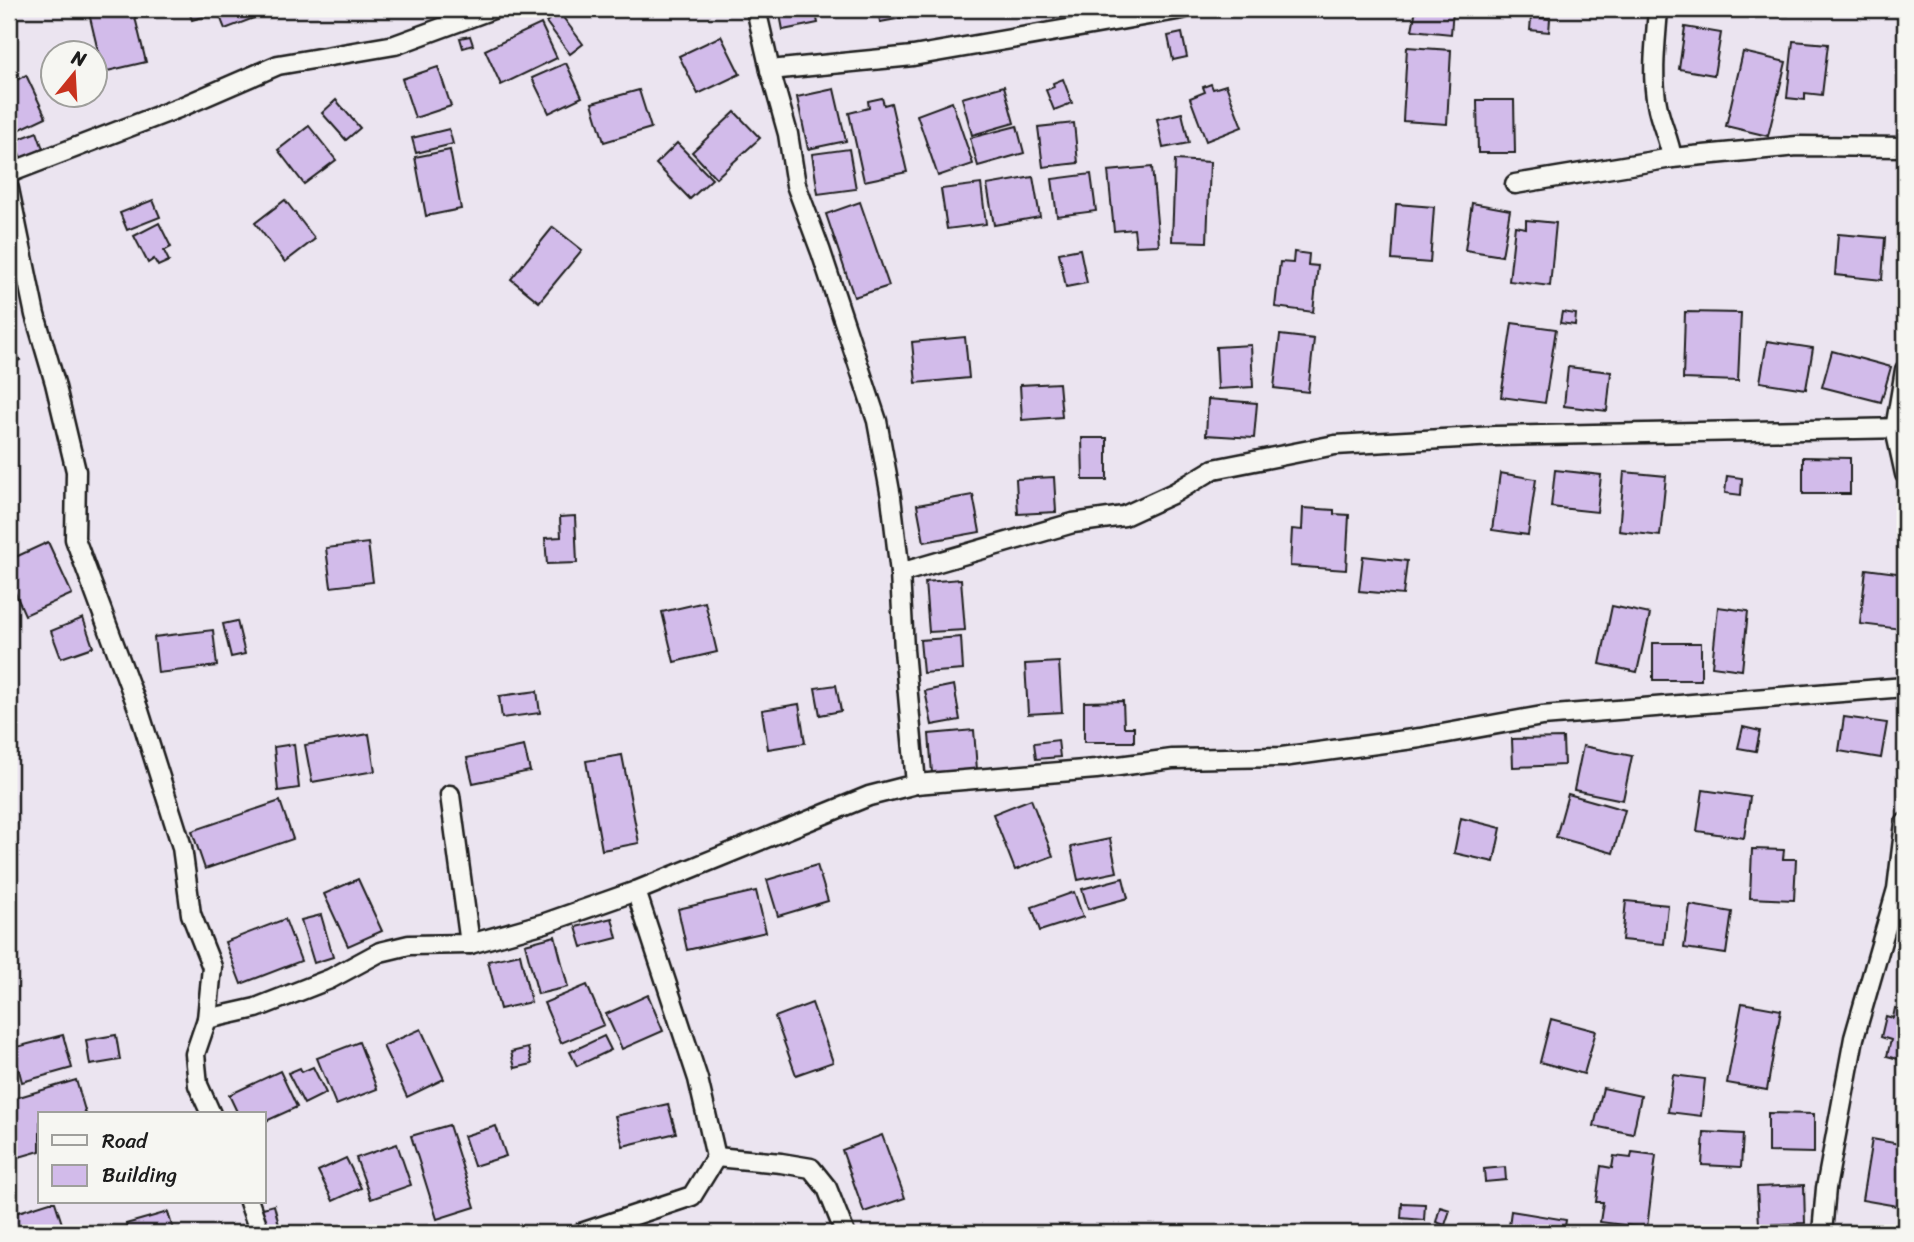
<svg xmlns="http://www.w3.org/2000/svg" width="1914" height="1242" viewBox="0 0 1914 1242" font-family="Sriracha,sans-serif">
  <rect width="100%" height="100%" fill="#ebe4f0"/>
  <filter id="ink" filterUnits="userSpaceOnUse"><feTurbulence type="fractalNoise" baseFrequency=".0143" numOctaves="2"/><feDisplacementMap in="SourceGraphic" scale="14" xChannelSelector="R" yChannelSelector="G"/><feConvolveMatrix kernelMatrix="1 2 1 2 8 2 1 2 1" color-interpolation-filters="sRGB"/></filter>
  <g filter="url(#ink)">
    <g fill="#d2bbea" stroke="#1c1c1c" stroke-width="2">
      <polygon points="88,9 133,9 146,62 103,72"/>
      <polygon points="188,9 204,9 206,16 192,20"/>
      <polygon points="217,9 250,9 254,18 225,29"/>
      <polygon points="779,9 815,9 818,23 783,30"/>
      <polygon points="878,9 913,9 914,16 880,22"/>
      <polygon points="1416,9 1453,9 1451,34 1412,30"/>
      <polygon points="1608,9 1645,9 1645,13"/>
      <rect x="1764" y="9" width="24" height="6"/>
      <polygon points="559,12 583,44 570,54 546,22"/>
      <polygon points="1531,17 1550,19 1549,32 1530,30"/>
      <polygon points="541,24 557,58 501,85 485,50"/>
      <polygon points="1685,27 1721,33 1714,75 1679,69"/>
      <polygon points="1182,33 1187,57 1173,60 1168,36"/>
      <polygon points="470,36 473,45 463,48 460,38"/>
      <polygon points="721,36 740,74 698,94 679,56"/>
      <polygon points="1793,41 1828,44 1822,95 1805,93 1805,100 1787,98"/>
      <polygon points="1407,47 1451,50 1447,124 1403,121"/>
      <polygon points="1743,52 1786,62 1768,136 1726,126"/>
      <polygon points="566,63 582,97 549,113 532,78"/>
      <polygon points="438,67 451,106 415,118 402,79"/>
      <polygon points="26,75 46,117 10,134 9,84"/>
      <polygon points="1063,79 1072,103 1054,110 1046,90 1054,87 1053,83"/>
      <polygon points="1211,84 1213,89 1226,85 1242,127 1206,141 1190,98 1205,92 1203,87"/>
      <polygon points="1004,86 1014,123 972,135 962,98"/>
      <polygon points="834,89 846,141 808,149 797,97"/>
      <polygon points="639,90 651,128 604,142 592,103"/>
      <polygon points="882,98 884,105 891,103 907,172 864,181 849,113 869,108 868,101"/>
      <polygon points="336,100 360,128 346,140 322,113"/>
      <polygon points="1477,100 1514,100 1515,153 1478,153"/>
      <polygon points="952,102 973,164 938,176 917,115"/>
      <polygon points="735,112 760,138 716,178 692,152"/>
      <polygon points="1182,113 1189,143 1163,148 1157,119"/>
      <polygon points="1074,123 1078,163 1043,167 1038,127"/>
      <polygon points="309,126 336,160 304,184 278,150"/>
      <polygon points="1017,126 1024,153 978,166 970,138"/>
      <polygon points="449,129 453,144 416,153 412,138"/>
      <polygon points="37,132 43,149 21,158 14,141"/>
      <polygon points="677,143 712,179 690,199 656,164"/>
      <polygon points="849,149 856,189 818,194 812,154"/>
      <polygon points="450,150 461,209 426,216 415,157"/>
      <polygon points="1175,160 1210,162 1207,242 1172,241"/>
      <polygon points="1152,167 1159,245 1136,246 1134,229 1114,231 1108,171"/>
      <polygon points="1091,174 1096,211 1057,216 1052,179"/>
      <polygon points="1033,177 1040,217 994,225 987,185"/>
      <polygon points="981,184 986,224 947,229 941,189"/>
      <polygon points="153,200 160,217 127,230 120,213"/>
      <polygon points="285,200 315,239 285,262 255,223"/>
      <polygon points="860,202 889,286 854,297 826,214"/>
      <polygon points="1472,203 1510,210 1502,256 1465,250"/>
      <polygon points="1396,204 1434,207 1430,263 1392,260"/>
      <polygon points="1526,220 1556,223 1550,286 1509,281 1515,226 1526,228"/>
      <polygon points="159,223 171,247 164,251 169,261 158,266 154,259 148,263 134,236"/>
      <polygon points="553,227 582,250 539,302 511,279"/>
      <polygon points="1838,234 1885,238 1882,280 1835,275"/>
      <polygon points="1080,249 1087,283 1066,287 1059,253"/>
      <polygon points="1294,252 1309,254 1308,265 1318,266 1313,312 1275,307 1280,262 1293,263"/>
      <polygon points="1562,312 1576,314 1575,325 1560,323"/>
      <polygon points="1685,312 1741,313 1738,381 1683,379"/>
      <polygon points="1512,323 1556,329 1545,403 1501,397"/>
      <polygon points="1280,335 1314,339 1308,392 1274,388"/>
      <polygon points="9,336 20,360 9,365"/>
      <polygon points="965,337 969,378 916,383 912,342"/>
      <polygon points="1767,341 1813,348 1806,389 1760,382"/>
      <polygon points="1251,345 1253,387 1218,389 1216,347"/>
      <polygon points="1832,351 1891,367 1881,402 1822,387"/>
      <polygon points="1568,367 1611,372 1607,411 1564,406"/>
      <polygon points="1059,383 1062,417 1022,420 1020,385"/>
      <polygon points="1208,399 1257,403 1254,438 1206,435"/>
      <polygon points="1082,438 1107,438 1107,480 1083,480"/>
      <polygon points="1803,457 1850,458 1850,494 1803,494"/>
      <polygon points="1555,470 1601,475 1597,512 1551,507"/>
      <polygon points="1624,472 1666,476 1660,536 1619,531"/>
      <polygon points="1500,473 1536,479 1528,535 1492,530"/>
      <polygon points="1727,476 1742,478 1741,495 1725,493"/>
      <polygon points="1054,477 1056,512 1018,514 1016,479"/>
      <polygon points="973,495 980,532 924,542 917,505"/>
      <polygon points="1303,508 1334,510 1334,514 1349,515 1346,570 1290,566 1292,529 1302,530"/>
      <polygon points="575,516 577,563 547,564 545,538 561,537 560,517"/>
      <polygon points="48,542 72,594 25,615 9,579 9,560"/>
      <polygon points="368,543 373,582 331,587 326,548"/>
      <polygon points="1363,556 1407,561 1403,595 1359,591"/>
      <polygon points="1866,569 1905,574 1901,629 1860,624"/>
      <polygon points="961,579 965,630 929,632 925,582"/>
      <polygon points="705,602 717,652 674,662 662,612"/>
      <polygon points="1612,606 1650,614 1637,672 1600,664"/>
      <polygon points="1718,607 1748,611 1742,670 1712,666"/>
      <polygon points="83,618 93,647 61,658 51,631"/>
      <polygon points="237,621 245,654 231,657 223,624"/>
      <polygon points="213,630 217,666 158,673 154,637"/>
      <polygon points="961,637 963,670 923,673 920,640"/>
      <rect x="1653" y="643" width="48" height="37"/>
      <polygon points="1059,662 1062,712 1028,714 1025,664"/>
      <polygon points="836,685 841,711 820,715 815,688"/>
      <polygon points="954,685 960,720 932,725 925,691"/>
      <polygon points="537,691 540,713 502,718 499,696"/>
      <polygon points="1123,701 1124,727 1134,727 1134,742 1084,742 1084,702"/>
      <polygon points="799,704 805,743 768,749 762,710"/>
      <polygon points="1844,717 1887,723 1881,758 1839,751"/>
      <polygon points="1743,727 1760,731 1756,751 1738,748"/>
      <polygon points="974,730 977,770 932,773 929,734"/>
      <polygon points="369,734 375,771 312,782 305,745"/>
      <polygon points="1563,738 1564,765 1513,767 1512,739"/>
      <polygon points="1058,740 1060,757 1036,759 1034,743"/>
      <polygon points="294,744 299,788 278,791 274,747"/>
      <polygon points="524,746 530,771 473,783 467,758"/>
      <polygon points="1583,746 1632,756 1623,800 1574,790"/>
      <polygon points="622,755 639,843 602,850 586,761"/>
      <polygon points="1703,790 1750,797 1744,838 1697,831"/>
      <polygon points="1568,794 1625,810 1613,853 1556,837"/>
      <polygon points="1031,799 1053,856 1015,870 993,814"/>
      <polygon points="280,801 293,839 205,869 192,831"/>
      <polygon points="1461,818 1501,828 1494,862 1454,853"/>
      <polygon points="1110,839 1117,872 1078,880 1071,847"/>
      <polygon points="1752,849 1784,850 1783,859 1796,859 1794,900 1750,898"/>
      <polygon points="817,865 828,901 778,916 767,880"/>
      <polygon points="1123,878 1128,898 1088,909 1082,889"/>
      <polygon points="358,879 382,931 348,946 324,894"/>
      <polygon points="756,891 766,932 687,950 678,909"/>
      <polygon points="1074,892 1083,917 1040,931 1032,907"/>
      <polygon points="1626,901 1668,905 1664,944 1622,940"/>
      <polygon points="1690,905 1732,912 1726,954 1684,948"/>
      <polygon points="321,915 333,957 314,963 301,920"/>
      <polygon points="612,918 617,938 582,947 576,927"/>
      <polygon points="285,919 301,961 241,984 225,942"/>
      <polygon points="555,936 568,987 538,994 525,944"/>
      <polygon points="520,954 531,1002 500,1009 488,961"/>
      <polygon points="587,985 604,1025 561,1043 544,1003"/>
      <polygon points="648,995 663,1031 622,1049 606,1014"/>
      <polygon points="812,1003 833,1062 796,1075 775,1017"/>
      <polygon points="1742,1003 1781,1010 1767,1090 1727,1083"/>
      <polygon points="1895,1008 1905,1011 1905,1061 1887,1056 1891,1040 1881,1037 1886,1016 1893,1018"/>
      <polygon points="1551,1019 1596,1031 1584,1074 1540,1062"/>
      <polygon points="421,1029 444,1079 407,1097 383,1046"/>
      <polygon points="63,1035 72,1068 22,1082 13,1048"/>
      <polygon points="116,1035 120,1060 90,1065 86,1040"/>
      <polygon points="604,1036 611,1050 577,1066 570,1052"/>
      <polygon points="359,1042 377,1089 336,1105 317,1058"/>
      <polygon points="528,1048 532,1064 515,1068 511,1052"/>
      <polygon points="313,1067 326,1093 304,1104 288,1073 300,1068 302,1072"/>
      <polygon points="280,1071 297,1107 264,1122 264,1114 238,1114 229,1095"/>
      <polygon points="1673,1075 1705,1079 1701,1116 1668,1112"/>
      <polygon points="76,1080 86,1114 40,1114 40,1151 9,1160 9,1100"/>
      <polygon points="1603,1088 1641,1096 1633,1134 1594,1126"/>
      <polygon points="668,1104 676,1133 623,1146 615,1116"/>
      <polygon points="1768,1113 1814,1114 1814,1153 1768,1152"/>
      <polygon points="449,1125 475,1207 437,1219 411,1136"/>
      <polygon points="496,1126 506,1156 474,1166 464,1136"/>
      <polygon points="1704,1132 1743,1134 1741,1167 1702,1165"/>
      <polygon points="882,1135 905,1198 864,1212 842,1150"/>
      <polygon points="1872,1139 1905,1145 1905,1193 1903,1207 1862,1200"/>
      <polygon points="397,1144 411,1185 371,1199 356,1158"/>
      <polygon points="1632,1152 1656,1155 1647,1228 1600,1222 1603,1202 1596,1202 1601,1166 1612,1168 1614,1156 1631,1158"/>
      <polygon points="346,1158 361,1188 333,1201 318,1171"/>
      <polygon points="1505,1167 1506,1180 1485,1182 1484,1169"/>
      <polygon points="1804,1185 1805,1223 1759,1225 1757,1187"/>
      <polygon points="50,1202 55,1202 65,1233 9,1233 9,1215"/>
      <polygon points="1402,1203 1425,1204 1424,1220 1401,1218"/>
      <polygon points="274,1205 281,1233 265,1233 259,1209"/>
      <polygon points="1440,1207 1450,1210 1445,1225 1436,1222"/>
      <polygon points="1511,1211 1566,1220 1564,1233 1508,1233"/>
      <polygon points="168,1212 174,1233 129,1233 126,1224"/>
    </g>
    <g fill="none" stroke-linecap="round" stroke-linejoin="round">
      <g stroke="#1c1c1c" stroke-width="23">
        <g id="minor">
          <polyline points="756,9 770,70 788,134 796,185 821,252 877,421 891,497 900,573 904,650 916,784"/>
          <path d="M1658,9C1656,40 1651,74 1657,104C1660,123 1669,138 1672,158"/>
          <polyline points="770,70 913,56 1183,9"/>
          <polyline points="9,173 181,107 278,65 395,45 493,9"/>
          <polyline points="1515,184 1672,158 1797,146 1905,147"/>
          <polyline points="9,189 35,315 55,383 76,471 75,539 139,711 182,847 191,914 212,967 207,1019 195,1054 198,1085 211,1114"/>
          <polyline points="1905,370 1895,429 1905,474"/>
          <polyline points="900,573 1073,523 1124,516 1174,493 1214,469 1335,445 1495,436 1905,428"/>
          <polyline points="450,795 470,944"/>
          <polyline points="207,1019 256,1008 330,979 380,952 409,945 470,944 545,923 636,891 869,796 916,784 1096,769 1172,759 1282,757 1420,738 1542,716 1905,687"/>
          <polyline points="716,1157 781,1163 811,1168 827,1188 845,1233"/>
          <polyline points="249,1202 260,1233"/>
          <polyline points="581,1233 692,1196 716,1157 698,1079 636,891"/>
          <polyline points="1822,1233 1826,1188 1854,1038 1897,889 1905,823"/>
        </g>
      </g>
      <use href="#minor" stroke="#f6f6f2" stroke-width="18"/>
    </g>
  </g>
  <rect width="1914" height="1242" fill="none" stroke="#f6f6f2" stroke-width="35"/>
  <rect x="18" y="18" width="1879" height="1207" fill="none" stroke="#1c1c1c" stroke-width="2.5" filter="url(#ink)"/>
  <rect x="38" y="1112" width="228" height="91" fill="#f6f6f2" stroke="#9f9f9c" stroke-width="2"/>
  <rect x="52" y="1135" width="35" height="10" fill="#f6f6f2" stroke="#9f9f9c" stroke-width="2"/>
  <text x="102" y="1148" font-size="21" fill="#1c1c1c">Road</text>
  <rect x="52" y="1165" width="35" height="21" fill="#d2bbea" stroke="#9f9f9c" stroke-width="2"/>
  <text x="102" y="1182" font-size="21" fill="#1c1c1c">Building</text>
  <g transform="translate(74 74) rotate(18)"><circle r="33" fill="#f6f6f2" stroke="#9f9f9c" stroke-width="2"/>
  <path d="M0-5L12 26L0 18L-12 26Z" fill="#c8321e"/>
  <text y="-10" font-size="19" font-weight="bold" text-anchor="middle" fill="#1c1c1c">N</text>
  </g>
</svg>
